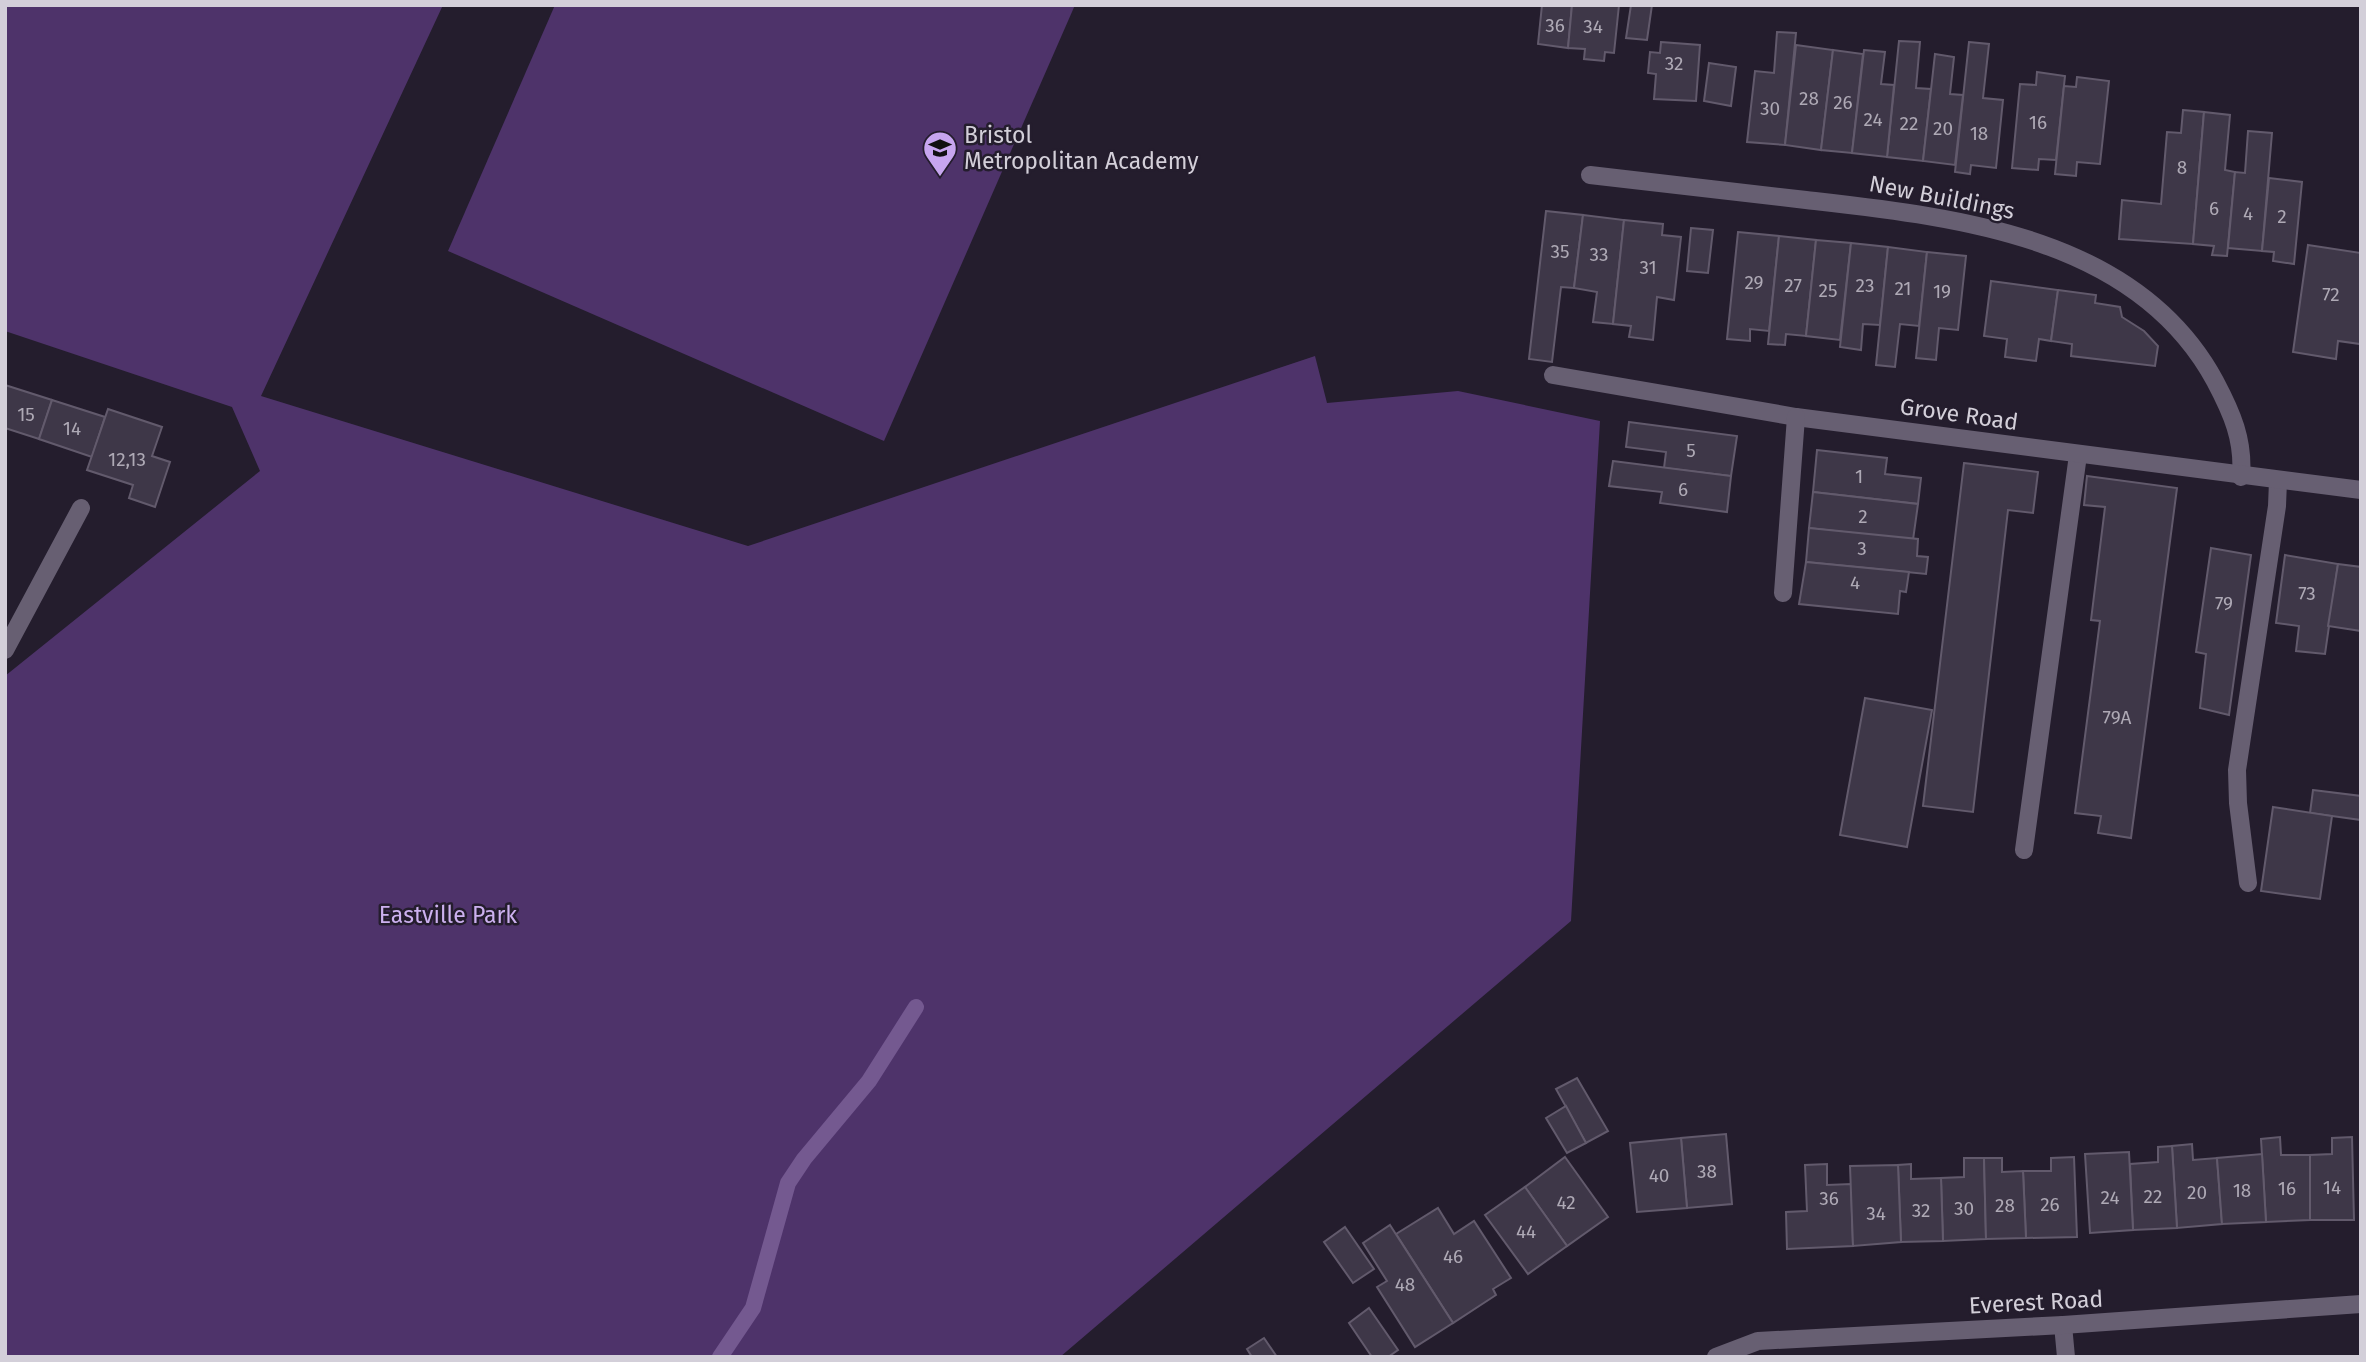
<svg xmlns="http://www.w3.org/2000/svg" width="2366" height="1362" viewBox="0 0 2366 1362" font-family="'Fira Sans',sans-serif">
  <rect width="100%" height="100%" fill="#241d2d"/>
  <g fill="#4e336a">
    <polygon points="5,5 443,5 261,396 748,546 1315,356 1327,403 1458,391 1600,421 1571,921 1060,1357 5,1357 5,676 260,471 232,407 5,331"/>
    <polygon points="555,5 1075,5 884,441 448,251"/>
  </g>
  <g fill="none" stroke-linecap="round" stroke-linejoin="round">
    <polyline stroke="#745990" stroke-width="16" points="720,1357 753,1308 788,1183 804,1159 869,1081 916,1007"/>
  </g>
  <g fill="#3e3748" stroke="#625a6c" stroke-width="2">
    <polygon points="1542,5 1572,5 1568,48 1538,44"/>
    <polygon points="1572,5 1619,5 1614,53 1605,52 1604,61 1584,59 1585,49 1568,48"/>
    <polygon points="1631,5 1652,5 1647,40 1626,38"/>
    <polygon points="1777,32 1796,33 1785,145 1747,142 1755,71 1774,73"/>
    <polygon points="1899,41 1920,42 1916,88 1931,89 1923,161 1887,157"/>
    <polygon points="1661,42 1700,45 1696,101 1654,99 1656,74 1648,73 1650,52 1660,53"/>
    <polygon points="1969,42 1989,44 1983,98 2003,100 1996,168 1971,165 1970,174 1955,172"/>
    <polygon points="1796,45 1833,50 1821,150 1785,145"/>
    <polygon points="1833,50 1863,54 1852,153 1821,150"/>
    <polygon points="1864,50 1885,52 1881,84 1894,85 1887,157 1852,153"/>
    <polygon points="1935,54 1954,57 1950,94 1963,95 1955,165 1923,161"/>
    <polygon points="1709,63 1736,67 1731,106 1704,101"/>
    <polygon points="2037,72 2065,76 2056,160 2039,159 2038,170 2012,168 2020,84 2036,85"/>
    <polygon points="2077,77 2109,81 2100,164 2077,162 2076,176 2055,174 2064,86 2076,87"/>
    <polygon points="2183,110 2204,112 2193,244 2119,239 2122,200 2161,204 2167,132 2181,133"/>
    <polygon points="2204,112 2230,115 2225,170 2235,172 2227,256 2212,255 2214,246 2193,244"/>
    <polygon points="2248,131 2272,133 2262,251 2228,248 2235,172 2245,173"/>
    <polygon points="2269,178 2302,182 2294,264 2273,261 2274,252 2262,251"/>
    <polygon points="1546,211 1583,215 1574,288 1561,287 1552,362 1529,359"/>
    <polygon points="1583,215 1624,220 1613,324 1593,322 1597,292 1574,288"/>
    <polygon points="1624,220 1663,224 1662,235 1681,237 1674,300 1657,297 1653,340 1629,337 1631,326 1613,324"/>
    <polygon points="1691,228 1713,230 1708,273 1687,271"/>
    <polygon points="1738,232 1779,236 1769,331 1750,329 1750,341 1727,339"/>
    <polygon points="1779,236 1816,240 1806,336 1786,334 1785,345 1768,344"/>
    <polygon points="1816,240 1851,243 1840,340 1806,336"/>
    <polygon points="1851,243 1888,247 1880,325 1863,324 1861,350 1840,347"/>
    <polygon points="2308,245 2361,253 2360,344 2338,341 2336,359 2293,352"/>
    <polygon points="1888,247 1927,252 1919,326 1900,324 1895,367 1876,365"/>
    <polygon points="1927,252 1966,256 1958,330 1939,328 1936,360 1916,358"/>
    <polygon points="1991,281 2058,290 2051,341 2039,339 2036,361 2005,357 2007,339 1984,336"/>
    <polygon points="2058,290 2096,295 2095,303 2120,307 2122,317 2144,331 2158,346 2155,366 2071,356 2072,344 2051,341"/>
    <polygon points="5,385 52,400 39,439 5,428"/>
    <polygon points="52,400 105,417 92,457 39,439"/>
    <polygon points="108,409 162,427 152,456 170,462 155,507 129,498 133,485 87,470"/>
    <polygon points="1629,422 1737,436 1731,476 1664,468 1666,452 1626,447"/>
    <polygon points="1817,450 1887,458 1885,474 1921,478 1918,504 1813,492"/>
    <polygon points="1613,461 1731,476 1727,512 1660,503 1662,492 1609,486"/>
    <polygon points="1964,463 2038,472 2033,513 2008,510 1973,812 1923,806"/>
    <polygon points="2087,476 2177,488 2131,838 2098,833 2101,816 2075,813 2100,621 2091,620 2105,507 2084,505"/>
    <polygon points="1813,492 1918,504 1913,540 1809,528"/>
    <polygon points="1809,528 1918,539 1917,556 1928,557 1926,574 1806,562"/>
    <polygon points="2211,548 2251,555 2229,715 2200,708 2206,654 2196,652"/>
    <polygon points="2285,555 2338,564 2325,654 2296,651 2299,626 2276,623"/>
    <polygon points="1806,562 1909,572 1906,592 1900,591 1898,614 1799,604"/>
    <polygon points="2338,564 2361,567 2361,631 2328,626"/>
    <polygon points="1865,698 1932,710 1907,847 1840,835"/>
    <polygon points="2313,790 2361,796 2361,820 2310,813"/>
    <polygon points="2273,807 2332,816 2320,899 2261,891"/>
    <polygon points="1577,1078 1608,1131 1586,1143 1556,1089"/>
    <polygon points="1566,1106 1586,1143 1567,1153 1546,1118"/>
    <polygon points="1726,1134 1732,1204 1687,1208 1681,1138"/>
    <polygon points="2280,1137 2281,1155 2310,1155 2310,1220 2266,1222 2261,1139"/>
    <polygon points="2352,1137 2354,1220 2310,1220 2310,1155 2332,1154 2332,1138"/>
    <polygon points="1681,1138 1687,1208 1637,1212 1630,1143"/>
    <polygon points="2192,1144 2193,1160 2217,1158 2222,1224 2177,1228 2172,1146"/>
    <polygon points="2172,1146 2177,1228 2133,1230 2130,1164 2158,1162 2158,1147"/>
    <polygon points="2129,1152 2133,1230 2090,1233 2085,1154"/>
    <polygon points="2262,1154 2266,1222 2222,1224 2217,1158"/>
    <polygon points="1565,1157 1608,1217 1567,1246 1525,1187"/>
    <polygon points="2074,1157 2077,1237 2026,1238 2023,1171 2051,1171 2051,1158"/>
    <polygon points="1964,1158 1984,1158 1986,1239 1943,1241 1941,1178 1964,1177"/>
    <polygon points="1984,1158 2002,1158 2002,1172 2023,1171 2026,1238 1986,1239"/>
    <polygon points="1827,1164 1827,1185 1851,1184 1853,1246 1787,1249 1786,1212 1807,1211 1805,1165"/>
    <polygon points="1911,1164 1911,1179 1941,1178 1943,1241 1901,1242 1898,1165"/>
    <polygon points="1898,1165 1901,1242 1853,1246 1850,1166"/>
    <polygon points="1525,1187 1567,1246 1528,1274 1485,1215"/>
    <polygon points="1438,1208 1454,1234 1474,1221 1511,1278 1493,1289 1496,1295 1453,1323 1396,1234"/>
    <polygon points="1390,1225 1453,1323 1415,1347 1377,1287 1387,1281 1363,1243"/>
    <polygon points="1345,1227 1374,1269 1353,1283 1324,1242"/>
    <polygon points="1369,1308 1398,1350 1388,1357 1372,1357 1349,1323"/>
    <polygon points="1264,1338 1277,1357 1252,1357 1247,1349"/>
  </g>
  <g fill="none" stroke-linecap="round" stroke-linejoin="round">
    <g stroke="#675f72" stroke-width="18">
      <polyline points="2024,850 2078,455"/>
      <polyline points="2248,883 2238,803 2237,770 2277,506 2278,481"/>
    </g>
    <g stroke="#675f72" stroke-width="18">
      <path d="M1590,175C1662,184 1734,192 1806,200C1954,217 2136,235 2215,381C2232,413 2244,440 2241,477"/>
      <polyline points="1553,375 1796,417 2361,490"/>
      <polyline points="1783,593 1796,417"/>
      <polyline points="5,650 81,508"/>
      <polyline points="2063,1325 2066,1357"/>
      <polyline points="1716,1357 1758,1341 2063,1325 2361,1304"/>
    </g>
  </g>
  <defs>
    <g id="school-pin" transform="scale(1.75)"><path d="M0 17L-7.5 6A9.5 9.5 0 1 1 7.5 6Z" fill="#c7a6ef" stroke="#241d2d"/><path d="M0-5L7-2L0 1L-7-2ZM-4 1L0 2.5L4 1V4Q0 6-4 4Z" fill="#111"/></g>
  </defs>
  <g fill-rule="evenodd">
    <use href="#school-pin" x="940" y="148"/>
  </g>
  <g text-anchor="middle" stroke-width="5" stroke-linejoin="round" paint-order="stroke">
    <g font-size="19" fill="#aea9b5">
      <text x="1555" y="32">36</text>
      <text x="1593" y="33">34</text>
      <text x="1674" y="70">32</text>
      <text x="1809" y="105">28</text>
      <text x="1843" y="109">26</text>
      <text x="1770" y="115">30</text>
      <text x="1873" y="126">24</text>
      <text x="2038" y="129">16</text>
      <text x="1909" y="130">22</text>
      <text x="1943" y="135">20</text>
      <text x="1979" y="140">18</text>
      <text x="2182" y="174">8</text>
      <text x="2214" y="215">6</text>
      <text x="2248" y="220">4</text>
      <text x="2282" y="223">2</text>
      <text x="1560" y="258">35</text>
      <text x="1599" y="261">33</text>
      <text x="1648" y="274">31</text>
      <text x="1754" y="289">29</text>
      <text x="1793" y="292">27</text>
      <text x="1865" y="292">23</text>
      <text x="1903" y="295">21</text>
      <text x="1828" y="297">25</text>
      <text x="1942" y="298">19</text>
      <text x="2331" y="301">72</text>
      <text x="26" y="421">15</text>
      <text x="72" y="435">14</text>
      <text x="1691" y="457">5</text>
      <text x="127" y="466">12,13</text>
      <text x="1859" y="483">1</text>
      <text x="1683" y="496">6</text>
      <text x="1863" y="523">2</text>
      <text x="1862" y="555">3</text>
      <text x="1855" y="589">4</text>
      <text x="2307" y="600">73</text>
      <text x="2224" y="610">79</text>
      <text x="2117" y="724">79A</text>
      <text x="1707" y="1178">38</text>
      <text x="1659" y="1182">40</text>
      <text x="2332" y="1194">14</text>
      <text x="2287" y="1195">16</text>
      <text x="2242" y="1197">18</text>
      <text x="2197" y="1199">20</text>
      <text x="2153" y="1203">22</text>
      <text x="2110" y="1204">24</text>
      <text x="1829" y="1205">36</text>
      <text x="1566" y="1209">42</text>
      <text x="2050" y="1211">26</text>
      <text x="2005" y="1212">28</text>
      <text x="1964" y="1215">30</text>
      <text x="1921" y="1217">32</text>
      <text x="1876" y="1220">34</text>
      <text x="1526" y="1238">44</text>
      <text x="1453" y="1263">46</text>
      <text x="1405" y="1291">48</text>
    </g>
    <g font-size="23" fill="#d3cfd9" stroke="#241d2d" text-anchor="start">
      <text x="964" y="143">Bristol<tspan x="964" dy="26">Metropolitan Academy</tspan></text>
    </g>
    <g font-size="23" fill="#d3cfd9" stroke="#241d2d">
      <text transform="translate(1942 197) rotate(11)" y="8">New Buildings</text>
      <text transform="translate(1959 414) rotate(8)" y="8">Grove Road</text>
      <text transform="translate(2036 1302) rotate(-3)" y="8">Everest Road</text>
    </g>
    <g font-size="23" fill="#cdb1f0" stroke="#241d2d">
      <text x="448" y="923">Eastville Park</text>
    </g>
  </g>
  <rect width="2366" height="1362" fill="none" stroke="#d3cfd9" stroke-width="14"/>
</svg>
